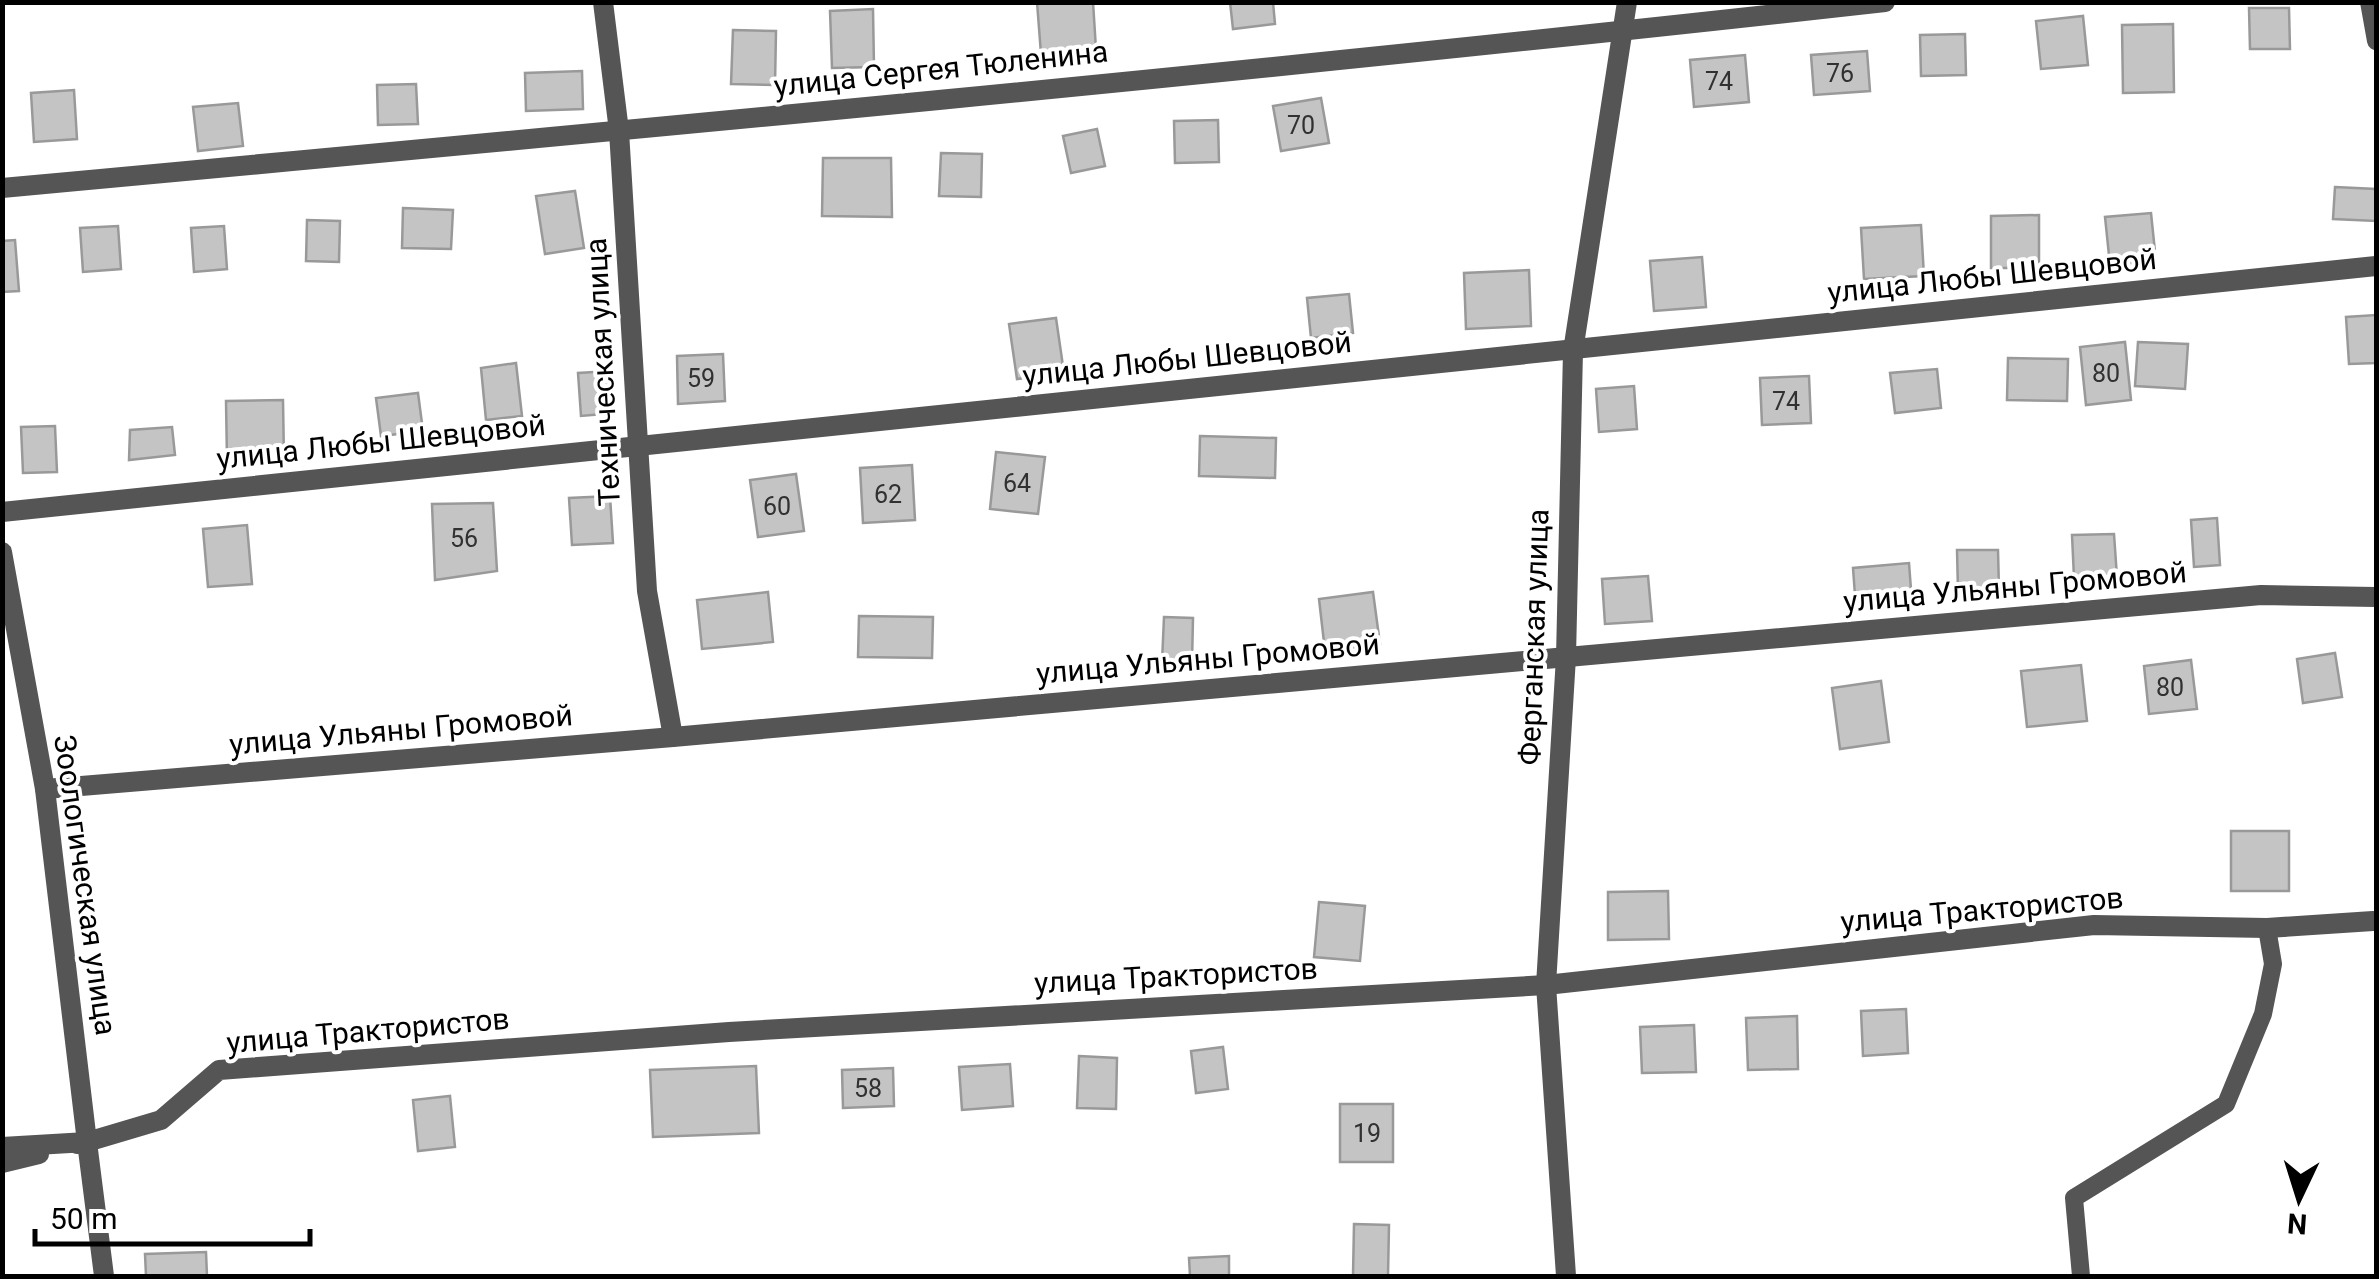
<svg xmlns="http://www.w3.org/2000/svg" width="2379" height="1279" viewBox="0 0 2379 1279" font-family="Roboto,sans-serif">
  <rect width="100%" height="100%" fill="#fff"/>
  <g fill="#c4c4c4" stroke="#999" stroke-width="2.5">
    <polygon points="1037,2 1093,2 1096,49 1041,54"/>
    <polygon points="1230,2 1273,2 1275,24 1233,29"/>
    <polygon points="2249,8 2289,8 2290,49 2250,49"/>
    <polygon points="873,9 874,67 832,68 830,11"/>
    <polygon points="2083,16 2088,65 2041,69 2036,21"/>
    <polygon points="2173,24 2174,92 2123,93 2122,25"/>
    <polygon points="733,30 776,31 775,85 731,84"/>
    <polygon points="1965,34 1966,75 1921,76 1920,35"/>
    <polygon points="1867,51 1870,91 1814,95 1811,55"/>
    <polygon points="1745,55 1749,102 1694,107 1690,60"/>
    <polygon points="582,71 583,109 526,111 525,73"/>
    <polygon points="416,84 418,124 378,125 377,85"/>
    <polygon points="74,90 77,139 34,142 31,93"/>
    <polygon points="1321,98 1329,143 1281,151 1273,106"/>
    <polygon points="238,103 243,146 198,151 193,107"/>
    <polygon points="1218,120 1219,162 1175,163 1174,121"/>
    <polygon points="1097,129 1105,166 1071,173 1063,136"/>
    <polygon points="941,153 982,154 981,197 939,196"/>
    <polygon points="823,158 891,158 892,217 822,216"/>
    <polygon points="2335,187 2376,189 2376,221 2333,219"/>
    <polygon points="575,191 584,248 545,254 536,196"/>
    <polygon points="403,208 453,210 451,249 402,248"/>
    <polygon points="2151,213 2156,261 2110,265 2105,217"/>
    <polygon points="2039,215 2039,268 1991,268 1991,216"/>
    <polygon points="307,220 340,221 339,262 306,261"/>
    <polygon points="1921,225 1924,276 1864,279 1861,228"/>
    <polygon points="118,226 121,269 83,272 80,228"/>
    <polygon points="224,226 227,269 194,272 191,228"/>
    <polygon points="15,240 19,291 2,292 2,241"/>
    <polygon points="1702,257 1706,307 1654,311 1650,261"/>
    <polygon points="1529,270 1531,326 1466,329 1464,273"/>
    <polygon points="1349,294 1353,333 1311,338 1307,298"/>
    <polygon points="2376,315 2376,363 2349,364 2346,317"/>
    <polygon points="1056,318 1064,373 1017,379 1009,324"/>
    <polygon points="2125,342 2131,400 2086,405 2080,347"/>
    <polygon points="2138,342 2188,344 2185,389 2135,386"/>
    <polygon points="723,354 725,401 678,404 677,356"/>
    <polygon points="2008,358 2068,359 2067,401 2007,400"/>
    <polygon points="516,363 522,416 486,420 481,368"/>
    <polygon points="1937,369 1941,408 1895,413 1890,373"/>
    <polygon points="611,371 615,413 581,416 578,373"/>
    <polygon points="1809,376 1811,423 1762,425 1760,378"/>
    <polygon points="1634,386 1637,429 1599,432 1596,389"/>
    <polygon points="418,393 423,431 381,436 376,398"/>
    <polygon points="283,400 284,460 227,460 226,401"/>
    <polygon points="55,426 57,472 23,473 21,427"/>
    <polygon points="172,427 175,455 129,460 130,430"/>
    <polygon points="1200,436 1276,438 1275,478 1199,476"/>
    <polygon points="996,452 1045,457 1038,514 990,509"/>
    <polygon points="912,465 915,520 863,523 860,468"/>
    <polygon points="796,474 804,531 758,537 750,480"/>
    <polygon points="610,496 613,543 572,545 569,498"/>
    <polygon points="493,503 497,571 435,580 432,504"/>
    <polygon points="2217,518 2220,565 2194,567 2191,520"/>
    <polygon points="247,525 252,584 208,587 203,529"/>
    <polygon points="2114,534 2117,577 2074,578 2072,535"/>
    <polygon points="1957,550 1998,550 1999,590 1958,591"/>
    <polygon points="1909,563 1912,603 1856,609 1853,568"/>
    <polygon points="1648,576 1652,621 1605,624 1602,579"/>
    <polygon points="768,592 773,642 702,649 697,600"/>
    <polygon points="1373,592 1380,644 1325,651 1319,599"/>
    <polygon points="859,616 933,617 932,658 858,657"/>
    <polygon points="1164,617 1193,618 1192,664 1162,662"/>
    <polygon points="2335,653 2342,697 2303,703 2297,659"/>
    <polygon points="2191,660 2197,709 2149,714 2144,666"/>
    <polygon points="2081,665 2087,721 2027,727 2021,671"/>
    <polygon points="1881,681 1889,742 1840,749 1832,688"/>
    <rect x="2231" y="831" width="58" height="60"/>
    <polygon points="1668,891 1669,939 1608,940 1608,892"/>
    <polygon points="1319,902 1365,906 1360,961 1314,957"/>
    <polygon points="1906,1009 1908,1053 1863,1056 1861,1011"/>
    <polygon points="1797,1016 1798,1069 1748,1070 1746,1018"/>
    <polygon points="1694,1025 1696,1072 1642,1073 1640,1027"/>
    <polygon points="1223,1047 1228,1089 1196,1093 1191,1051"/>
    <polygon points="1079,1056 1117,1058 1116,1109 1077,1108"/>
    <polygon points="1010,1064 1013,1106 962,1110 959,1067"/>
    <polygon points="756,1066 759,1133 653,1137 650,1070"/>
    <polygon points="893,1068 894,1106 843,1108 842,1070"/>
    <polygon points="450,1096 455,1147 418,1151 413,1100"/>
    <rect x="1340" y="1104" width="53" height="58"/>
    <polygon points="1354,1224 1389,1225 1388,1276 1353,1276"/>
    <polygon points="206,1252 207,1276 146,1276 145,1254"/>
    <polygon points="1229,1256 1229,1276 1190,1276 1189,1258"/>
  </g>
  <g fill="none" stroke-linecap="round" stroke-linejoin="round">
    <g stroke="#555" stroke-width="18">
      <polyline points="2369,2 2376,41"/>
      <polyline points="2081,1276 2074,1198 2226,1104 2263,1014 2273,964 2267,928"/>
    </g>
    <g stroke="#555" stroke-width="20">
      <polyline points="603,2 619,131 647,591 673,737"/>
      <path d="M2,188C630,130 1258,72 1885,2"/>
      <polyline points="2,512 2376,266"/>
      <polyline points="2,552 45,789 87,1142 77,1144"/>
      <polyline points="45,789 673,737 2261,595 2376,597"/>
      <polyline points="87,1142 104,1276"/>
      <polyline points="2,1147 87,1142 161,1120 219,1070 729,1032 1546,985 2094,925 2267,928 2373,921"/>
      <polyline points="2,1163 39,1154"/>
      <polyline points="1566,1276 1546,985 1566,657 1573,351 1627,2"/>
    </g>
  </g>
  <g text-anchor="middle" stroke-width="8" stroke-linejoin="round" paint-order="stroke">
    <g font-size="25" fill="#313131">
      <text x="1840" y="82">76</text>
      <text x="1719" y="90">74</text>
      <text x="1301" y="134">70</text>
      <text x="2106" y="382">80</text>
      <text x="701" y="387">59</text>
      <text x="1786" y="410">74</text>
      <text x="1017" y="492">64</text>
      <text x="888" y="503">62</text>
      <text x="777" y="515">60</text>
      <text x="464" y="547">56</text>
      <text x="2170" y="696">80</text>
      <text x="868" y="1097">58</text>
      <text x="1367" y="1142">19</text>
    </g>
    <g font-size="30" fill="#000" stroke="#fff">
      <text transform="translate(941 69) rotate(-6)" y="10">улица Сергея Тюленина</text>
      <text transform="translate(1992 276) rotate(-6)" y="10">улица Любы Шевцовой</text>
      <text transform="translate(1187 359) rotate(-6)" y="10">улица Любы Шевцовой</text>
      <text transform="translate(603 372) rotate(-93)" y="10">Техническая улица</text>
      <text transform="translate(381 442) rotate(-6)" y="10">улица Любы Шевцовой</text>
      <text transform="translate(2015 587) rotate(-5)" y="10">улица Ульяны Громовой</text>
      <text transform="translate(1534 637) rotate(-88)" y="10">Ферганская улица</text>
      <text transform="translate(1208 659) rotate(-5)" y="10">улица Ульяны Громовой</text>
      <text transform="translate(401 730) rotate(-5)" y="10">улица Ульяны Громовой</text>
      <text transform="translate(85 885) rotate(82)" y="10">Зоологическая улица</text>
      <text transform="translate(1982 910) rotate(-5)" y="10">улица Трактористов</text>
      <text transform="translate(1176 976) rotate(-3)" y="10">улица Трактористов</text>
      <text transform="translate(368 1031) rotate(-5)" y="10">улица Трактористов</text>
    </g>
  </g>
  <rect width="2379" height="1279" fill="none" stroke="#000000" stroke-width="10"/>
  <g transform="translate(2299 1199) rotate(184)" stroke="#ffffff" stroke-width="8" paint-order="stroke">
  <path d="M0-8L18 38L0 25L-18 38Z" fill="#000000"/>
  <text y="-15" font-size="28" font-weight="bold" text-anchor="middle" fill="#000000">N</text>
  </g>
  <path d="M35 1229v15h275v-15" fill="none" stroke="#000000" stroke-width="5"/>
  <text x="50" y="1229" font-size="30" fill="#000000" stroke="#ffffff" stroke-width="8" paint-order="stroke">50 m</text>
</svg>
